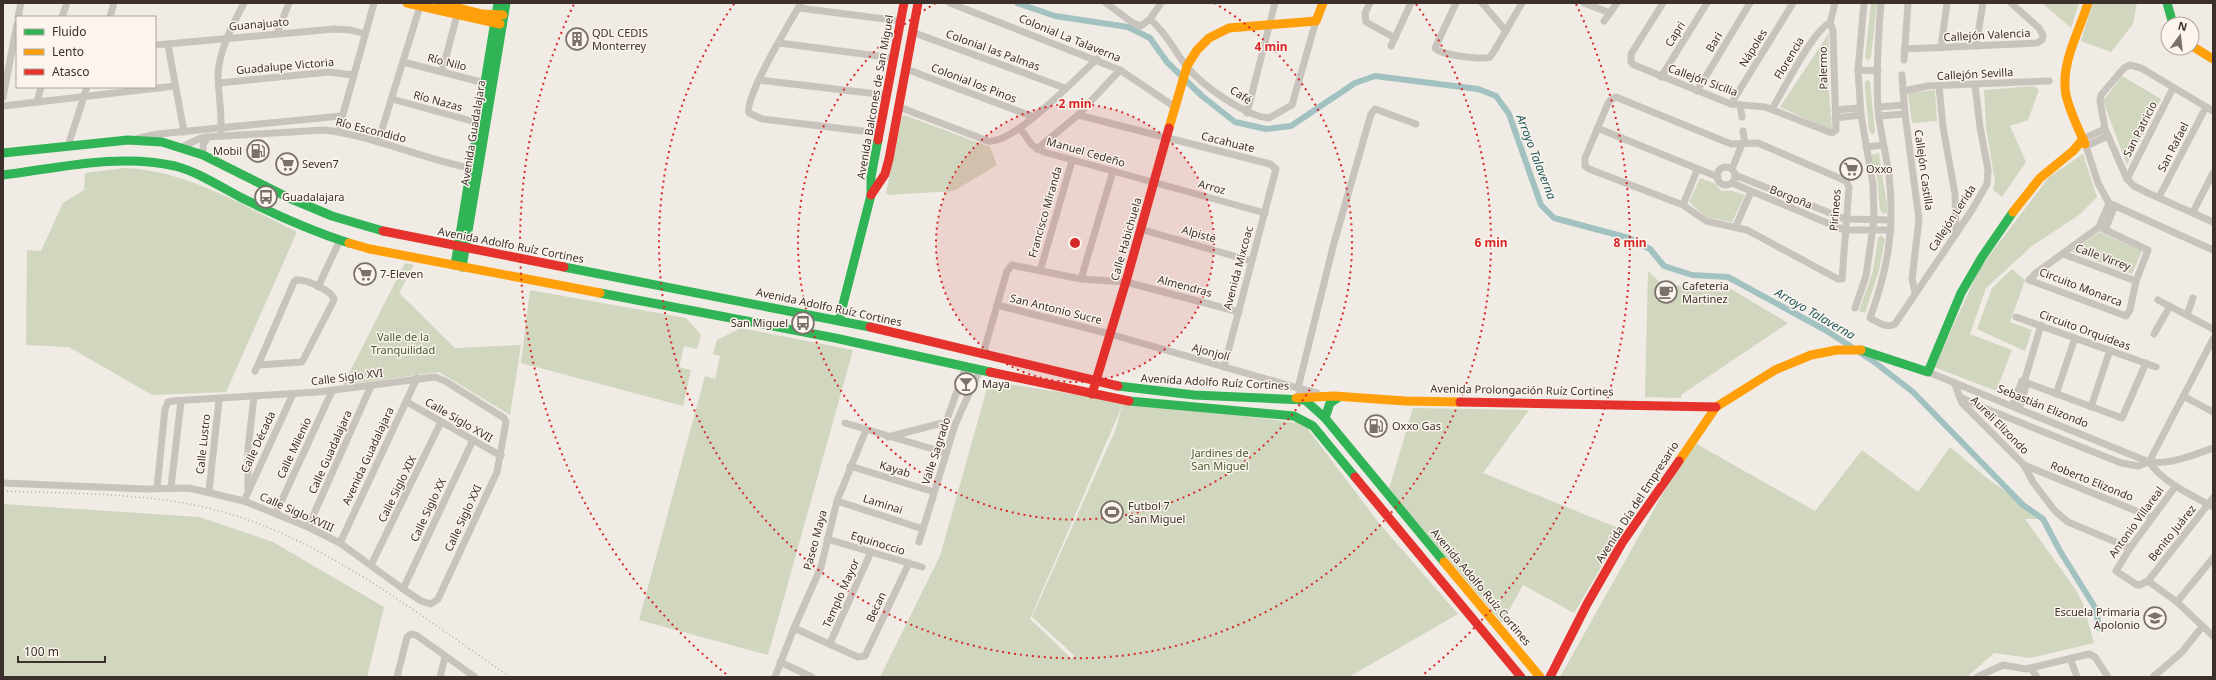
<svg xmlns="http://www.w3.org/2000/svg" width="2216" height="680" viewBox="0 0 2216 680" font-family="'Noto Sans',sans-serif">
  <rect width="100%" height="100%" fill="#f0ebe5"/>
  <g fill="#d1d6bf" fill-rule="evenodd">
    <polygon points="1871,3 1877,3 1871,57 1868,61 1865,58"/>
    <polygon points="2042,3 2079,3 2071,28"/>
    <polygon points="2093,3 2137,3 2133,24 2111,52 2081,41"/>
    <polygon points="1829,33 1828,81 1832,130 1780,107"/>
    <polygon points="2122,76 2161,99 2127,165 2103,101"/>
    <polygon points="1868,80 1870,82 1875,131 1873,135 1869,131 1865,88 1865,82"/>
    <polygon points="2034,86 2039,90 2028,120 2010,126 2026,162 2002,197 1993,190 1995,182 1986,127 1984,90"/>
    <polygon points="1935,90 1937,121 1912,123 1908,93"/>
    <polygon points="904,115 990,147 997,165 954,191 888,195 886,193 902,117"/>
    <polygon points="1879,153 1887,205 1887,213 1883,214 1880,210 1877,179 1871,155"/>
    <polygon points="2083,154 2097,197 2079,215 2032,246 1986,288 1970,334 2012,350 1996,391 1934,367 1980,268 2049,177"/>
    <path d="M124,168C186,170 242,205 297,232L226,392L152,395L69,347L26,345L27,250L41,251L63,203L84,190L85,173Z"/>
    <polygon points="1700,178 1716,184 1721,191 1732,191 1745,195 1732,222 1706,217 1689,202"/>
    <polygon points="2099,232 2142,251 2132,274 2072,252"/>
    <polygon points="1881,235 1885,239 1879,270 1865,313 1859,311 1873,271 1878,238"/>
    <polygon points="405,263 414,265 399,293 455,348 521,345 510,415 439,372 343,385"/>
    <polygon points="2012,269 2025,280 2010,322 2032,330 2025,351 1977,329 1992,288"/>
    <polygon points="1648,271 1663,285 1729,288 1788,323 1681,395 1681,398 1645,397"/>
    <polygon points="530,290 686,318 701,335 697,349 684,346 679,367 691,370 683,406 521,363"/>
    <polygon points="741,328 853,350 768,655 639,620 705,376 715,379 720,356 713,354 717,340"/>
    <path d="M989,381L1124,402L1188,408L1304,424L1379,523L1458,614L1349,677H880L940,556ZM1123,404L1115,431L1032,617L1074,655L1072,659L1030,619Z"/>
    <polygon points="1413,408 1529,410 1483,473 1623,530 1574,613 1523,585 1502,623 1389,489"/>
    <polygon points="1695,443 1815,511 1862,450 1918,492 1950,447 1983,475 2043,519 2025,519 2076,590 2083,604 2094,643 2030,658 1994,653 1967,677 1560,677 1676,470"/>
    <polygon points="3,504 199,517 273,542 384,607 367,677 3,677"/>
  </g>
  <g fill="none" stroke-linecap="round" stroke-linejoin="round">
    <polyline stroke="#a1c2c1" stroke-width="6" points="1017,3 1055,16 1128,27 1150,38 1167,62 1202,96 1235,122 1266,129 1291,126 1355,83 1375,76 1478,89 1496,96 1509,114 1541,205 1554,218 1629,238 1650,249 1664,266 1692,275 1728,277 1827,331 1873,361 1913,392 2023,505 2043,519 2060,551 2096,609 2099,628"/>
    <g stroke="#c9c3be" stroke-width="7">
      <path d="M801,3C791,21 744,97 749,113L762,119L879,133"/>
      <polyline points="950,3 1120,70 1175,107"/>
      <polyline points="1106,3 1133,23 1141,26 1150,19 1161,3"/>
      <polyline points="1370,3 1365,13 1366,22 1395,38"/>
      <path d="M1456,3L1435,48C1439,55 1482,60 1490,57L1493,53L1522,3"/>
      <polyline points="1482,3 1506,31"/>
      <polyline points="1584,3 1610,13"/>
      <polyline points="1663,3 1631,54 1631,62 1634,65 1731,104 1765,107 1832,133 1836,130 1833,30 1830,23 1835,3"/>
      <path d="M1881,3C1878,38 1876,74 1878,109C1880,132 1886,153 1889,175C1895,228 1888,269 1870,318C1878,322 1886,329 1895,324L1972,210L1987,184L1988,170L1980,127L1975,85"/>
      <polyline points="799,8 901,21"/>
      <polyline points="18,17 21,3"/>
      <polyline points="62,17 67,3"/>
      <polyline points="110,17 114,3"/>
      <path d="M1150,19C1168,35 1173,49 1187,67C1203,86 1245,116 1269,118L1292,105L1316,21"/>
      <polyline points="1604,21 1617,3"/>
      <polyline points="912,32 1065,88"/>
      <polyline points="277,33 289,3"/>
      <polyline points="779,43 894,58"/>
      <polyline points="155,45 334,29 351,30 365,34"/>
      <polyline points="168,45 184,132"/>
      <polyline points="1391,46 1411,3"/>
      <polyline points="1976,46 1983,3"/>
      <polyline points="1941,48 1947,3"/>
      <polyline points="1904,49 2037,43 2042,40 2043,35 2039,28 2011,3"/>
      <polyline points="1904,60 1908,3"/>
      <polyline points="403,62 485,83"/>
      <polyline points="906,69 1034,117"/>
      <polyline points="1858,70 1878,71"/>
      <polyline points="442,72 457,15"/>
      <polyline points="1902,75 1905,114 1919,219 1912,279 1915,292"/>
      <polyline points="1661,77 1707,3"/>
      <polyline points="759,80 886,95"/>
      <polyline points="219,83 329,72 353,75"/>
      <polyline points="1939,86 1943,127 1955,194 1956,234"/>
      <polyline points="1697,91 1750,3"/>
      <polyline points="1903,91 1928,86 2049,81"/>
      <polyline points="3,97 17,24"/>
      <polygon points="1616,97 1731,144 1758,143 1846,181 1849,187 1842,279 1838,279 1747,230 1706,221 1683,205 1589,169 1585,166 1585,158 1609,101"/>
      <polyline points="392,99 479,123"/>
      <polyline points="37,102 41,87"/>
      <polyline points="1731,104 1793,3"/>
      <polyline points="1740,105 1742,117"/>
      <polyline points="3,106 175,86"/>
      <path d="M899,107L988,141C1013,145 1077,77 1097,59"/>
      <polyline points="1878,107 1904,105"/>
      <path d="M1772,109C1783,91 1813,30 1830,23"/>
      <polyline points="1835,110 1860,108"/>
      <polyline points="2213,111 2141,68 2130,65 2124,68 2101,95 2100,101 2105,129 2127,179 2134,186 2148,193 2213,222"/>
      <polyline points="1247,113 1275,3"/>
      <polyline points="1078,115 1270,164 1276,169 1224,367"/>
      <polyline points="1879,116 1905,114"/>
      <polyline points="1835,118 1861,115"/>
      <polyline points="1020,128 1032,145 1044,152 1265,213"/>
      <polyline points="1597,128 1718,177"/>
      <polyline points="1743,131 1745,143"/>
      <path d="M221,132C222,112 218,92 218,73C220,48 233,24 244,3"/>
      <polyline points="338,132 374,3"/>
      <polyline points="2108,136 2086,146 2098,183 2109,203 2213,250"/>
      <polyline points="139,138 158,134 341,116"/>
      <polyline points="2083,139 2105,129"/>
      <polyline points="378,142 421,3"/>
      <polyline points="68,146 87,87"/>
      <path d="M182,147L201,138L208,137L324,130C376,136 424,160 475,169"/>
      <polyline points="1866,147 1883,145"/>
      <polyline points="1037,149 1078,115 1120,70"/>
      <polyline points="203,155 203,145 208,137"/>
      <circle cx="1726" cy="176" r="9"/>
      <polyline points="1732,169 1742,144"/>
      <polyline points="1735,175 1845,219 1891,220"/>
      <polyline points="2127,179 2173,88"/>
      <polyline points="1732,183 1844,230 1891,230"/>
      <polyline points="2159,197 2206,107"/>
      <polyline points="1683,205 1697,170"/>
      <polyline points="2193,212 2213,173"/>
      <polyline points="1736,226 1751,192"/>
      <polygon points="2099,227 2148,250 2136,281 2130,310 2126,316 2029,280 2036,273"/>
      <polyline points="2099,227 2109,203"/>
      <polyline points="1140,229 1251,261"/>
      <polyline points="2105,230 2115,206"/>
      <polyline points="2063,254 2136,281"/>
      <polyline points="1040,271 1072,161"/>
      <polyline points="1081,279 1113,171"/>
      <polyline points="318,287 340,240"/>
      <polyline points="2158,300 2213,329"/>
      <polyline points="997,305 1110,334 1298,388 1299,391"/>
      <polyline points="1855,308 1866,276 1874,220 1873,185 1861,115 1858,70 1864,3"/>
      <polyline points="2187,315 2193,298"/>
      <polyline points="2016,317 2156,367"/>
      <polyline points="2154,334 2170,306"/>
      <polyline points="983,354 1007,271 1012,265 1081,279 1126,282 1239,312"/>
      <path d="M255,371L258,365L294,282L296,280C306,279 331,290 334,299L333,302L302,362L258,365"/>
      <path d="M1928,372L2149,462C2169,465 2194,455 2213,448"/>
      <polyline points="2022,381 2122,418 2146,363"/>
      <polyline points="1954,382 1962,403 2024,465 2033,482 2055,511 2068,522 2130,548"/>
      <polyline points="1317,393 1298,388 1334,243 1371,114 1375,109 1378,110 1416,124"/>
      <polyline points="2056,394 2075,338"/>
      <polyline points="1959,396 1972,403 2121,463 2138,466 2149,462"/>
      <polyline points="2183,396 2213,412"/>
      <polyline points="407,402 501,456"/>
      <polyline points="2012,406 2022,381 2025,379 2041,325"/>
      <polyline points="2091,407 2110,350"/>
      <polyline points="2019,409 2027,383 2025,379"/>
      <polyline points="845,423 946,453"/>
      <polyline points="888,437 946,422 966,366"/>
      <polyline points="2149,462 2213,339"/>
      <path d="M2149,462C2165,484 2190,494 2213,507"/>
      <polyline points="2024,465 2151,517"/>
      <polyline points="850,466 934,492"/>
      <polyline points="3,483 146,489 189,488 244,501 308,527 340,543 403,589 421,601 431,604 438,599 497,472 506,422 504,418 445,381 435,377 318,392 172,401 168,402 165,409 157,488"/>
      <polyline points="171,487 181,401"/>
      <polyline points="2175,487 2130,548 2116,571 2137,585 2140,585 2148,581 2177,602 2213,636"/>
      <polyline points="248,488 248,449 254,396"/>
      <polyline points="209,491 219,400"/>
      <polyline points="244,501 293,394"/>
      <polyline points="837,501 923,529"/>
      <polyline points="276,513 332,391"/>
      <polyline points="308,527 371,386"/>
      <polyline points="827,539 922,567"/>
      <polyline points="919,542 955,425 980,369"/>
      <polyline points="340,543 417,378"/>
      <polyline points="371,565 441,422"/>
      <polyline points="2148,581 2213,498"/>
      <polyline points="403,589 473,440"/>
      <polyline points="2177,602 2213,558"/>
      <polyline points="794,628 858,657 865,656 909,563"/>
      <polyline points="830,643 871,552"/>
      <polyline points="2070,658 2077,677"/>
      <polyline points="780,662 812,677"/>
      <polyline points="2031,669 2037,677"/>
      <polyline points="397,677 407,637 411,634 416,635 475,677"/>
      <polyline points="440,677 445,657"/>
      <polyline points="775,677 794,628 821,567 837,501 866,430"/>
      <polyline points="1977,677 2003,665 2026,669 2089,654 2095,657 2108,677"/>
      <polyline points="2153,677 2182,652 2202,627"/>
    </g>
    <g stroke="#30b455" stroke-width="9">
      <polyline points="2167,3 2173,24"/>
      <polyline points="3,153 128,140 162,142 203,155 289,198 332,216 383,231"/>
      <path d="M3,175C59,168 119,153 175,166C198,172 219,186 240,197C276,215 312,231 349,243"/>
      <polyline points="455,265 498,3"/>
      <polyline points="462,267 506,3"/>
      <polyline points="564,267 870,327"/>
      <polyline points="600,293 835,338 990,372"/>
      <polyline points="839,320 871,195 871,177 878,140"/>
      <polyline points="1861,350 1928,372 1961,293 1982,257 2013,212"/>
      <polyline points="1118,386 1194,395 1305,400 1325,418 1444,562"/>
      <polyline points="1129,401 1294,416 1313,426 1355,477"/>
      <polyline points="1325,418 1330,403 1339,397"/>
    </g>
    <g stroke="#ff9f0a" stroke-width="9">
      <polyline points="407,3 500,24"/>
      <polyline points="439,3 482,14 503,15"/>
      <polyline points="2192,46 2213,59"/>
      <polyline points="1169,128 1187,66 1197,50 1209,38 1229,28 1316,21 1323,3"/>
      <path d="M2085,144C2078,128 2070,112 2066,95C2060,64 2079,32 2088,3"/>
      <polyline points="2013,212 2040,178 2073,151 2083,139"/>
      <polyline points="349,243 370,249 600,293"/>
      <polyline points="1296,398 1334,396 1405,401 1460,402"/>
      <polyline points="1679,461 1716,407 1775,370 1811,355 1837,350 1861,350"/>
      <polyline points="1444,562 1540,677"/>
    </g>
    <g stroke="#e5322d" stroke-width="9">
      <polyline points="878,140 904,3"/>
      <polyline points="871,195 885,174 889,159 918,3"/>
      <polyline points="383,231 564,267"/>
      <polyline points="870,327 1118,386"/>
      <polyline points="990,372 1129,401"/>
      <polyline points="1092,394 1127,278 1169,128"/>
      <polyline points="1460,402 1716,407"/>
      <polyline points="1355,477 1521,677"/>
      <polyline points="1550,677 1587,604 1622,543 1679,461"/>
    </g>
    <path stroke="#b1aca8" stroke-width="1.5" stroke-dasharray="1 3" stroke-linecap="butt" d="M3,491C76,494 152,492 223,512C327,541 422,617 510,677"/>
  </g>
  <circle cx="1075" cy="243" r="139" fill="#d62828" fill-opacity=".12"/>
  <g fill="none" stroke="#d62828" stroke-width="2" stroke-dasharray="2 4">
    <circle cx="1075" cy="243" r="139"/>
    <path d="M1214 3A277 277 0 1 1 936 3"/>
    <path d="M1416 4A416 416 0 1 1 734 4"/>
    <path d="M726 674A555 555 0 0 1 574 4M1576 4A555 555 0 0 1 1424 674"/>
  </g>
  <defs>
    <g id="building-ring" transform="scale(1.15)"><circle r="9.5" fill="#fbf5ee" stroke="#7a716c" stroke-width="1.5"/><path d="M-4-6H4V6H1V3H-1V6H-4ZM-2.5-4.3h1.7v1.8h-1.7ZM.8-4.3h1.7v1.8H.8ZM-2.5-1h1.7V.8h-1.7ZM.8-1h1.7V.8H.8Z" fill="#7a716c"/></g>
    <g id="fuel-ring" transform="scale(1.15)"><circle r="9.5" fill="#fbf5ee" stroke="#7a716c" stroke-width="1.5"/><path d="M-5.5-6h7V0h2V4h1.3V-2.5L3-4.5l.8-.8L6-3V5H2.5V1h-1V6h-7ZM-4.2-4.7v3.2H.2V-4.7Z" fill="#7a716c"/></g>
    <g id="supermarket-ring" transform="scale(1.15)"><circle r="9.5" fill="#fbf5ee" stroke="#7a716c" stroke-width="1.5"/><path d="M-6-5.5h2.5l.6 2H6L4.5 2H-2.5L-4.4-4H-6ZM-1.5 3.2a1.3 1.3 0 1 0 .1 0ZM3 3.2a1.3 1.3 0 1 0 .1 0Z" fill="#7a716c"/></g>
    <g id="bus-ring" transform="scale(1.15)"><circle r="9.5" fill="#fbf5ee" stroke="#7a716c" stroke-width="1.5"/><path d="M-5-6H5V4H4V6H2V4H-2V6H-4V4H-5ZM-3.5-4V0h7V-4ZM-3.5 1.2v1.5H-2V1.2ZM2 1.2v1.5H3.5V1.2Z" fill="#7a716c"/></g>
    <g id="cafe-ring" transform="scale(1.15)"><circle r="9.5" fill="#fbf5ee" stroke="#7a716c" stroke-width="1.5"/><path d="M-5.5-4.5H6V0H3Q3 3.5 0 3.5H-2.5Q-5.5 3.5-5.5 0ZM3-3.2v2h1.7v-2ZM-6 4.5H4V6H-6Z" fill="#7a716c"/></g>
    <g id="bar-ring" transform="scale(1.15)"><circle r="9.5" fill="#fbf5ee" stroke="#7a716c" stroke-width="1.5"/><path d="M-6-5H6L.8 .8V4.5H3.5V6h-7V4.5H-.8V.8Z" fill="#7a716c"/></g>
    <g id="stadium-ring" transform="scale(1.15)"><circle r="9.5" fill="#fbf5ee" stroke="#7a716c" stroke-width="1.5"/><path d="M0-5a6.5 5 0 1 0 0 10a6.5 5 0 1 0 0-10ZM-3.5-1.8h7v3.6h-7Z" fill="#7a716c"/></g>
    <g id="school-ring" transform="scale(1.15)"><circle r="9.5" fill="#fbf5ee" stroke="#7a716c" stroke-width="1.5"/><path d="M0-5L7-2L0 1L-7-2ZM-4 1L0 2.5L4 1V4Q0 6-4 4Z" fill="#7a716c"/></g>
  </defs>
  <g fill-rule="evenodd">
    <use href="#building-ring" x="577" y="39"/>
    <use href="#fuel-ring" x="258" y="151"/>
    <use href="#supermarket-ring" x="287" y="164"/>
    <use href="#supermarket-ring" x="1851" y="169"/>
    <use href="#bus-ring" x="266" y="197"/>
    <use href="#supermarket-ring" x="365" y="274"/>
    <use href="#cafe-ring" x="1666" y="292"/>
    <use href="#bus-ring" x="803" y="323"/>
    <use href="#bar-ring" x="966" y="384"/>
    <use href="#fuel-ring" x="1376" y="426"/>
    <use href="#stadium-ring" x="1112" y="512"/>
    <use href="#school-ring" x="2155" y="618"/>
  </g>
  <g text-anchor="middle" stroke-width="3" stroke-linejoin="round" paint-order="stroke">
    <g font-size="11" fill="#3b302b" stroke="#fbf5ee">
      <text transform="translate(259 24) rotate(-5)" y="4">Guanajuato</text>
      <text transform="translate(1675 34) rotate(-58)" y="4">Capri</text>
      <text transform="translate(1987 35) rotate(-3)" y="4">Callejón Valencia</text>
      <text transform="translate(1070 38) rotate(22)" y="4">Colonial La Talaverna</text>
      <text transform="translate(1714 42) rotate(-59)" y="4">Bari</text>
      <text transform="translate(1753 48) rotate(-58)" y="4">Nápoles</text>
      <text transform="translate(993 50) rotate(20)" y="4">Colonial las Palmas</text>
      <text transform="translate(1789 58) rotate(-59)" y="4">Florencia</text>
      <text transform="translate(447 62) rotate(14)" y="4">Río Nilo</text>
      <text transform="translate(285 66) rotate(-5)" y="4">Guadalupe Victoria</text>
      <text transform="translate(1823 68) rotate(-91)" y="4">Palermo</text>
      <text transform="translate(1975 74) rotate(-3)" y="4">Callejón Sevilla</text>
      <text transform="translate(1703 80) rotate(20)" y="4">Callejón Sicilia</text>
      <text transform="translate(974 83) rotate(21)" y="4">Colonial los Pinos</text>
      <text transform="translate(1241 95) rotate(33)" y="4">Café</text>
      <text transform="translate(875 97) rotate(-80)" y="4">Avenida Balcones de San Miguel</text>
      <text transform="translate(438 101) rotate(15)" y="4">Río Nazas</text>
      <text transform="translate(2140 129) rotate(-63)" y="4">San Patricio</text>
      <text transform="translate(371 130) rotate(14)" y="4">Río Escondido</text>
      <text transform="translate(473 133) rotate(-81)" y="4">Avenida Guadalajara</text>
      <text transform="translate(1228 142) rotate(14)" y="4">Cacahuate</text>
      <text transform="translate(2173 147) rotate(-63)" y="4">San Rafael</text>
      <text transform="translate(1086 152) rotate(16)" y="4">Manuel Cedeño</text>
      <text transform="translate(1924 170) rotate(82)" y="4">Callejón Castilla</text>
      <text transform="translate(1212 187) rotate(15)" y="4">Arroz</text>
      <text transform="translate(1791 197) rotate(22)" y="4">Borgoña</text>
      <text transform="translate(1835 210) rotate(-85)" y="4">Pirineos</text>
      <text transform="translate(1045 212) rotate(-74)" y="4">Francisco Miranda</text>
      <text transform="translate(1952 218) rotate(-57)" y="4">Callejón Lerida</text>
      <text transform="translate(1199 234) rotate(16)" y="4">Alpiste</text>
      <text transform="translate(1126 239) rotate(-74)" y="4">Calle Habichuela</text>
      <text transform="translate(511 245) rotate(11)" y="4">Avenida Adolfo Ruíz Cortines</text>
      <text transform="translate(2103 257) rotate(20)" y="4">Calle Virrey</text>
      <text transform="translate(1238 268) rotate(-75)" y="4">Avenida Mixcoac</text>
      <text transform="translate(1185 286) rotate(15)" y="4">Almendras</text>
      <text transform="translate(2081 287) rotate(21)" y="4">Circuito Monarca</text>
      <text transform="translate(829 307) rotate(12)" y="4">Avenida Adolfo Ruíz Cortines</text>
      <text transform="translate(1056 309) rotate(14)" y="4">San Antonio Sucre</text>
      <text transform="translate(2085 330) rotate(20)" y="4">Circuito Orquídeas</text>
      <text transform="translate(1211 352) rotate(15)" y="4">Ajonjolí</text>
      <text transform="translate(347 377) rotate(-7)" y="4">Calle Siglo XVI</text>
      <text transform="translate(1215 382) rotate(3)" y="4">Avenida Adolfo Ruíz Cortines</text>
      <text transform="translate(1522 390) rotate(1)" y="4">Avenida Prolongación Ruíz Cortines</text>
      <text transform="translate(2043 406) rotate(22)" y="4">Sebastián Elizondo</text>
      <text transform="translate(459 420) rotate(30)" y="4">Calle Siglo XVII</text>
      <text transform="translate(2000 425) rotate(45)" y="4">Aureli Elizondo</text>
      <text transform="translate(258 442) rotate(-65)" y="4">Calle Década</text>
      <text transform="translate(203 444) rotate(-84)" y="4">Calle Lustro</text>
      <text transform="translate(294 448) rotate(-65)" y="4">Calle Milenio</text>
      <text transform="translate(936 451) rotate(-72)" y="4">Valle Sagrado</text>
      <text transform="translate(330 452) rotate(-66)" y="4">Calle Guadalajara</text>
      <text transform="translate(368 456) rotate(-65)" y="4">Avenida Guadalajara</text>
      <text transform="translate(895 469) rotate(17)" y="4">Kayab</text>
      <text transform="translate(2092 481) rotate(22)" y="4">Roberto Elizondo</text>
      <text transform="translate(397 489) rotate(-64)" y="4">Calle Siglo XIX</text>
      <text transform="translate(1637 502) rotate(-57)" y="4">Avenida Día del Empresario</text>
      <text transform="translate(883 504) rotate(18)" y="4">Laminai</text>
      <text transform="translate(428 510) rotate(-65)" y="4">Calle Siglo XX</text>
      <text transform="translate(297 512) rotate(24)" y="4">Calle Siglo XVIII</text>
      <text transform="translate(463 518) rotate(-65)" y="4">Calle Siglo XXI</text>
      <text transform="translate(2136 522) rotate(-54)" y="4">Antonio Villareal</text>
      <text transform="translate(2172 533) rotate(-51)" y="4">Benito Juárez</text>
      <text transform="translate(815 540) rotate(-75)" y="4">Paseo Maya</text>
      <text transform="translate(878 543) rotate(17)" y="4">Equinoccio</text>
      <text transform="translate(1481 587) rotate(50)" y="4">Avenida Adolfo Ruíz Cortines</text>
      <text transform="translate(841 593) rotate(-66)" y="4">Templo Mayor</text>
      <text transform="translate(876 607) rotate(-65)" y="4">Becan</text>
    </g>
    <g font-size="11" fill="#3b302b" stroke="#fbf5ee" text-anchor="start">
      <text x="592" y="37">QDL CEDIS<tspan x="592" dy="13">Monterrey</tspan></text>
      <text x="242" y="155" text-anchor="end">Mobil</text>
      <text x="302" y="168">Seven7</text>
      <text x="1866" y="173">Oxxo</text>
      <text x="282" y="201">Guadalajara</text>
      <text x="380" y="278">7-Eleven</text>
      <text x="1682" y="290">Cafeteria<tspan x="1682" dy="13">Martinez</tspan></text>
      <text x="788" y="327" text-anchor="end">San Miguel</text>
      <text x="982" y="388">Maya</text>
      <text x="1392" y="430">Oxxo Gas</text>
      <text x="1128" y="510">Futbol 7<tspan x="1128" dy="13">San Miguel</tspan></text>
      <text x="2140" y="616" text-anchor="end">Escuela Primaria<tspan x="2140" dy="13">Apolonio</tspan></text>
    </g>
    <g font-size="11" fill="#4a5a2e" stroke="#fbf5ee">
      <text x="403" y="341">Valle de la<tspan x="403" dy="13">Tranquilidad</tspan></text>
      <text x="1220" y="457">Jardines de<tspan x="1220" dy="13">San Miguel</tspan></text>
    </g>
    <g font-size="12" font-style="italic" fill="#1f5a5e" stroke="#fbf5ee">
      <text transform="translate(1536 157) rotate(69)" y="4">Arroyo Talaverna</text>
      <text transform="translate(1815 314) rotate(30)" y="4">Arroyo Talaverna</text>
    </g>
  </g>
  <circle cx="1075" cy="243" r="6" fill="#d62828" stroke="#fbf5ee" stroke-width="2"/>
  <g font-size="12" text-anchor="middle" font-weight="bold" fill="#d62828" stroke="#fbf5ee" stroke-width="3" stroke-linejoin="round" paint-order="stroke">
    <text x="1271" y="51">4 min</text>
    <text x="1075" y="108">2 min</text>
    <text x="1491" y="247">6 min</text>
    <text x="1630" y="247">8 min</text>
  </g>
  <rect width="2216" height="680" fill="none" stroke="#3b302b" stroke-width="8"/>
  <rect x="16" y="16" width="140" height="72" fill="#fbf5ee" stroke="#aea6a0"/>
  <rect x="24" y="29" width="20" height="6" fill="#30b455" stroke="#aea6a0"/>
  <text x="52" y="36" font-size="12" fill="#3b302b">Fluido</text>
  <rect x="24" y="49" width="20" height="6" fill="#ff9f0a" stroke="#aea6a0"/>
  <text x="52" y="56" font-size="12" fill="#3b302b">Lento</text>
  <rect x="24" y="69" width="20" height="6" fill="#e5322d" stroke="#aea6a0"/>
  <text x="52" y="76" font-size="12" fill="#3b302b">Atasco</text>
  <g transform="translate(2180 36) rotate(15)"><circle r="19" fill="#fbf5ee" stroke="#aea6a0"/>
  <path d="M0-3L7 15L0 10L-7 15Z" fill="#7a716c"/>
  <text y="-6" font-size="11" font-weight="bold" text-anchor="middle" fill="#3b302b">N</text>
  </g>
  <path d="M18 656v6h87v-6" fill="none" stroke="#3b302b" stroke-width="2"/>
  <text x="24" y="656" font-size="12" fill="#3b302b" stroke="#fbf5ee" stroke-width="3" paint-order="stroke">100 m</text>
</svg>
